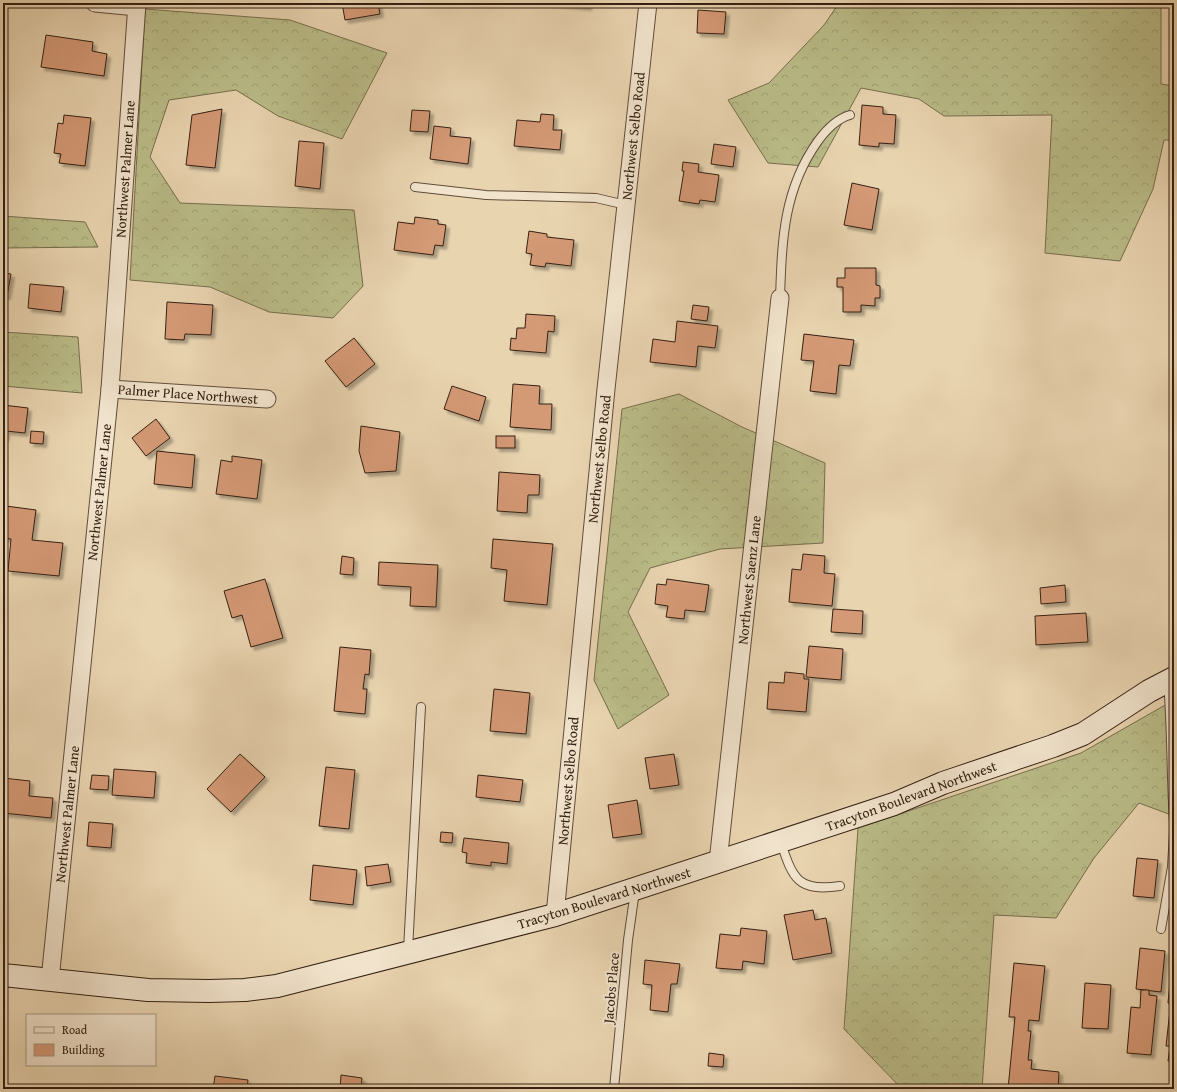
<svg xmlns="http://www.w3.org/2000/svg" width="1177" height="1092" viewBox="0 0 1177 1092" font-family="'Gentium Book Plus',serif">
  <defs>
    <pattern id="forest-crowns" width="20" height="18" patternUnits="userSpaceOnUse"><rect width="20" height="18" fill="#babc88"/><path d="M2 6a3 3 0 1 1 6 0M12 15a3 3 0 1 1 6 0" fill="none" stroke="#a0a174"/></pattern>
    <filter id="shadow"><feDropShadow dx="3.5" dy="3.5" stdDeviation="1" flood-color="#0004"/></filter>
  </defs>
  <rect width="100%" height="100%" fill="#e9d4b0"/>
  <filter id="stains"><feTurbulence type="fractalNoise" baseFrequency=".005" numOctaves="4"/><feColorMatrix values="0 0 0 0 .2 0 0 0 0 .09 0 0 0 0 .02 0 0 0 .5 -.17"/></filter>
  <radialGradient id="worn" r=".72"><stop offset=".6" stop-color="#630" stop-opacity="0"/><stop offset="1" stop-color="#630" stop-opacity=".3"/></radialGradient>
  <g fill="url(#forest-crowns)" stroke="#776e4d">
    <polygon points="839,3 1161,3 1161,84 1174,86 1174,140 1164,140 1153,189 1120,261 1045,253 1052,115 944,116 919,99 861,88 818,167 768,163 728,100 769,83 824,25"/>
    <polygon points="145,9 290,20 387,53 342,139 278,116 236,90 169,100 150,157 180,203 354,210 363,286 333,318 269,312 210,287 130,280"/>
    <polygon points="3,216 85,222 98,247 3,248"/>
    <polygon points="3,332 78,337 82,393 3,386"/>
    <polygon points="679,394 742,427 825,463 823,543 720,549 650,568 628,612 669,695 618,729 594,680 622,409"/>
    <polygon points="1174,700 1174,816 1139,803 1094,858 1056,918 994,915 982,1089 902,1089 844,1029 858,828 1081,753"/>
  </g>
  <g fill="#d49975" stroke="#342012" filter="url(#shadow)">
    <polygon points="342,3 378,3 380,14 345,20"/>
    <polygon points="548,3 589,3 588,7"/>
    <polygon points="698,10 726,12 724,34 697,33"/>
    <polygon points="46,35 93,42 92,51 107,54 104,76 41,67"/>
    <polygon points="862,105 883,107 883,114 896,115 894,144 879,143 879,147 859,145"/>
    <polygon points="222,109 215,168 186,165 192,115"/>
    <polygon points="412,110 430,111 428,132 410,131"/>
    <polygon points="541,114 554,115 553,130 562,130 560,150 514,146 517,120 540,122"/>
    <polygon points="64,115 91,118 85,166 59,163 61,154 54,153 58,123 63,124"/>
    <polygon points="434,126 451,128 450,136 471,138 468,164 430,159"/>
    <polygon points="299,141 324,143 320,189 295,186"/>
    <polygon points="714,144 736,147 733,167 711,164"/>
    <polygon points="683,162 699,164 698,172 719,175 715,202 700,200 699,204 679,201 684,171 682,171"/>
    <polygon points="852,183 879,189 872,230 844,225"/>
    <polygon points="415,217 438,220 438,224 446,225 443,246 435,245 433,255 394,250 398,222 414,224"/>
    <polygon points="529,231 547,234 547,237 574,240 571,266 546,263 545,267 530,265 532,254 526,253"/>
    <polygon points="845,268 876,268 876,285 880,286 880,298 875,298 875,306 861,305 861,312 843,312 843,287 837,287 837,278 845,278"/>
    <polygon points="3,273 11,274 7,296 3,296"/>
    <polygon points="30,284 64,287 61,312 28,308"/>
    <polygon points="167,302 213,305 211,335 185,334 184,340 165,339"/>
    <polygon points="693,305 709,307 707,321 691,319"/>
    <polygon points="526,314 555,316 554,332 548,331 546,353 510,350 511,338 516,339 517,328 525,328"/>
    <polygon points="677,321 718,326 715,348 698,346 696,367 650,362 653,339 675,342"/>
    <polygon points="804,334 854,340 850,366 839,365 836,394 810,391 814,361 801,360"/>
    <polygon points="354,338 375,364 346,387 325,361"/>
    <polygon points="513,384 540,386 539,404 552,404 551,430 510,427"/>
    <polygon points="452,386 486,397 479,421 444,409"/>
    <polygon points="3,405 28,408 25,433 6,431 5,438 3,438"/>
    <polygon points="156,419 170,438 146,456 132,438"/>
    <polygon points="361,426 400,432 396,471 365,473 359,451"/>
    <polygon points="31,431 44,432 43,444 30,443"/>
    <rect x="496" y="436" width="19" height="12"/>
    <polygon points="157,451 195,455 192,488 154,484"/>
    <polygon points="232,456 262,460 257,499 216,494 221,460 232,462"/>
    <polygon points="499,472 540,475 539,495 528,495 527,513 497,511"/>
    <polygon points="6,506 36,510 32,540 63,543 59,576 8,571 11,539 3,538"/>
    <polygon points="493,539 553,544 547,605 504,601 507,570 491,568"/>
    <polygon points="803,554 825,556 824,573 835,574 832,606 789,602 792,569 801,570"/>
    <polygon points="342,556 354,558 353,575 340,574"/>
    <polygon points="379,562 438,565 436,607 410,606 411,587 378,585"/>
    <polygon points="265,579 283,638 251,647 242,615 232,618 224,591"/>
    <polygon points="667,579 709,585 705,612 685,610 684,619 666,617 668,606 655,604 657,584 666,585"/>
    <polygon points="1065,585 1066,602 1041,604 1040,588"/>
    <polygon points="833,609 863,611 862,634 831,632"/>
    <polygon points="1086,613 1088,642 1036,645 1035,616"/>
    <polygon points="809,646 843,649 841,680 806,677"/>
    <polygon points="340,647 371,650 369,675 365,674 363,689 367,689 365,714 334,711"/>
    <polygon points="785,672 804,674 804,679 809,679 806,712 767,709 769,682 784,683"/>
    <polygon points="494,689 530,693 526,734 490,731"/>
    <polygon points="240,754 265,777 231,812 207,789"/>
    <polygon points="674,754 679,785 650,789 645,758"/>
    <polygon points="326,767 355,770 349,829 319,826"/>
    <polygon points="114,769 156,772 154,798 112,795"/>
    <polygon points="92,775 109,776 108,790 90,789"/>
    <polygon points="478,775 523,780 520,802 476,797"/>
    <polygon points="3,778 30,781 29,796 53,798 51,818 3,813"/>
    <polygon points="637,800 642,834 613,838 608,805"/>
    <polygon points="89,822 113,824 111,848 87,846"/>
    <polygon points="441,832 453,833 452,843 440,842"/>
    <polygon points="464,838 509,843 507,864 491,862 491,866 466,863 467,853 462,852"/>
    <polygon points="1137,858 1158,860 1154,898 1133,896"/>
    <polygon points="388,864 391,882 367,886 365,867"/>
    <polygon points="313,865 357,870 353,905 310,900"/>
    <polygon points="813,910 815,920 826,918 832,953 793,960 784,915"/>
    <polygon points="741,928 767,931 764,964 743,961 742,970 716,968 720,934 740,936"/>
    <polygon points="1140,948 1165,951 1161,992 1136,989"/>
    <polygon points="1173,948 1174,948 1174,1004 1168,1003"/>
    <polygon points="645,960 680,964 677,984 671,984 668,1012 650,1010 652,985 643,984"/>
    <polygon points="1014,963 1045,966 1039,1021 1029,1020 1028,1031 1031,1031 1028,1060 1032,1060 1031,1069 1059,1072 1058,1089 1008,1089 1015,1017 1009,1017"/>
    <polygon points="1085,983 1111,985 1108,1029 1082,1028"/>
    <polygon points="1141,990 1149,990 1149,995 1157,996 1151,1055 1127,1053 1131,1007 1140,1008"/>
    <polygon points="1170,1010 1174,1010 1174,1069 1171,1068 1172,1061 1168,1061 1170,1046 1166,1046"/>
    <polygon points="709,1053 724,1055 723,1067 708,1066"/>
    <polygon points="341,1075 362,1078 361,1089 340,1089"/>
    <polygon points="215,1076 248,1080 247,1089 213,1089"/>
  </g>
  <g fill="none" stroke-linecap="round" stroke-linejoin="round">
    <g stroke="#614d3a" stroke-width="10">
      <g id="service">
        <polyline points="415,187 486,195 596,198 626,205"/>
        <path d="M780,298C782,241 783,190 818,141C826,130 836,119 850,115"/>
        <path d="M1168,682C1172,729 1171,776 1174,822"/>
        <path d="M781,843C793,879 798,892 840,886"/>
        <polyline points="1161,929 1172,867 1174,832"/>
        <polyline points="408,950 421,707"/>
        <polyline points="614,1089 628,940 635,891"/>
      </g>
    </g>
    <g stroke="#614d3a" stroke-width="19">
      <g id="minor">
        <polyline points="95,3 137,7"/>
        <polyline points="110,389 267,399"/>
        <polyline points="718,862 780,298"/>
        <polyline points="555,915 606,389 648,3"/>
        <polyline points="50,980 110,389 137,3"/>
      </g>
    </g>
    <g stroke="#342012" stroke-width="24">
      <polyline id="secondary" points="3,975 148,990 209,991 245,990 277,986 555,915 894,804 943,783 1053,746 1083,734 1149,691 1174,678"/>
    </g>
    <use href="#service" stroke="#f1e3cc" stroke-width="8"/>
    <use href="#minor" stroke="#f1e3cc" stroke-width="17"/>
    <use href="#secondary" stroke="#f1e3cc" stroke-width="22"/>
  </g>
  <g text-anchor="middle" stroke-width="4" stroke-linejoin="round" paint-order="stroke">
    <g font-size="14" fill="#342012" stroke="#f1e3cc">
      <text transform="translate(633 136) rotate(-84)" y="5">Northwest Selbo Road</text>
      <text transform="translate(125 169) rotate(-86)" y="5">Northwest Palmer Lane</text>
      <text transform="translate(188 394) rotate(4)" y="5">Palmer Place Northwest</text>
      <text transform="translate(599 459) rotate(-84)" y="5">Northwest Selbo Road</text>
      <text transform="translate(99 492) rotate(-84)" y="5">Northwest Palmer Lane</text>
      <text transform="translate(749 580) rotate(-84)" y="5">Northwest Saenz Lane</text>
      <text transform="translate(568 781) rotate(-85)" y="5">Northwest Selbo Road</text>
      <text transform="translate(911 796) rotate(-20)" y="5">Tracyton Boulevard Northwest</text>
      <text transform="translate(67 814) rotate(-84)" y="5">Northwest Palmer Lane</text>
      <text transform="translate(604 898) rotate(-17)" y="5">Tracyton Boulevard Northwest</text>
      <text transform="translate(611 988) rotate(-85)" y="5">Jacobs Place</text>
    </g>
  </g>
  <rect width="1177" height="1092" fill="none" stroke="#e9d4b0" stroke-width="16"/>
  <rect x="4" y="4" width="1169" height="1084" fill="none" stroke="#342012" stroke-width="2"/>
  <rect x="8" y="8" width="1161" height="1076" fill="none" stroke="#342012"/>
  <rect x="26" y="1014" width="130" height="52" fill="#f1e3cc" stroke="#a59582"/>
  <rect x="34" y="1027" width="20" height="6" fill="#f1e3cc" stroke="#a59582"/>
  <text x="62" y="1034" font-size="12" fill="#342012">Road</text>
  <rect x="34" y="1044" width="20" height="12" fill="#d49975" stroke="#a59582"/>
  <text x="62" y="1054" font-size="12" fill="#342012">Building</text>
  <rect width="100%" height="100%" filter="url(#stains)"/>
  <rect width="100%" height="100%" fill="url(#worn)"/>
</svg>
